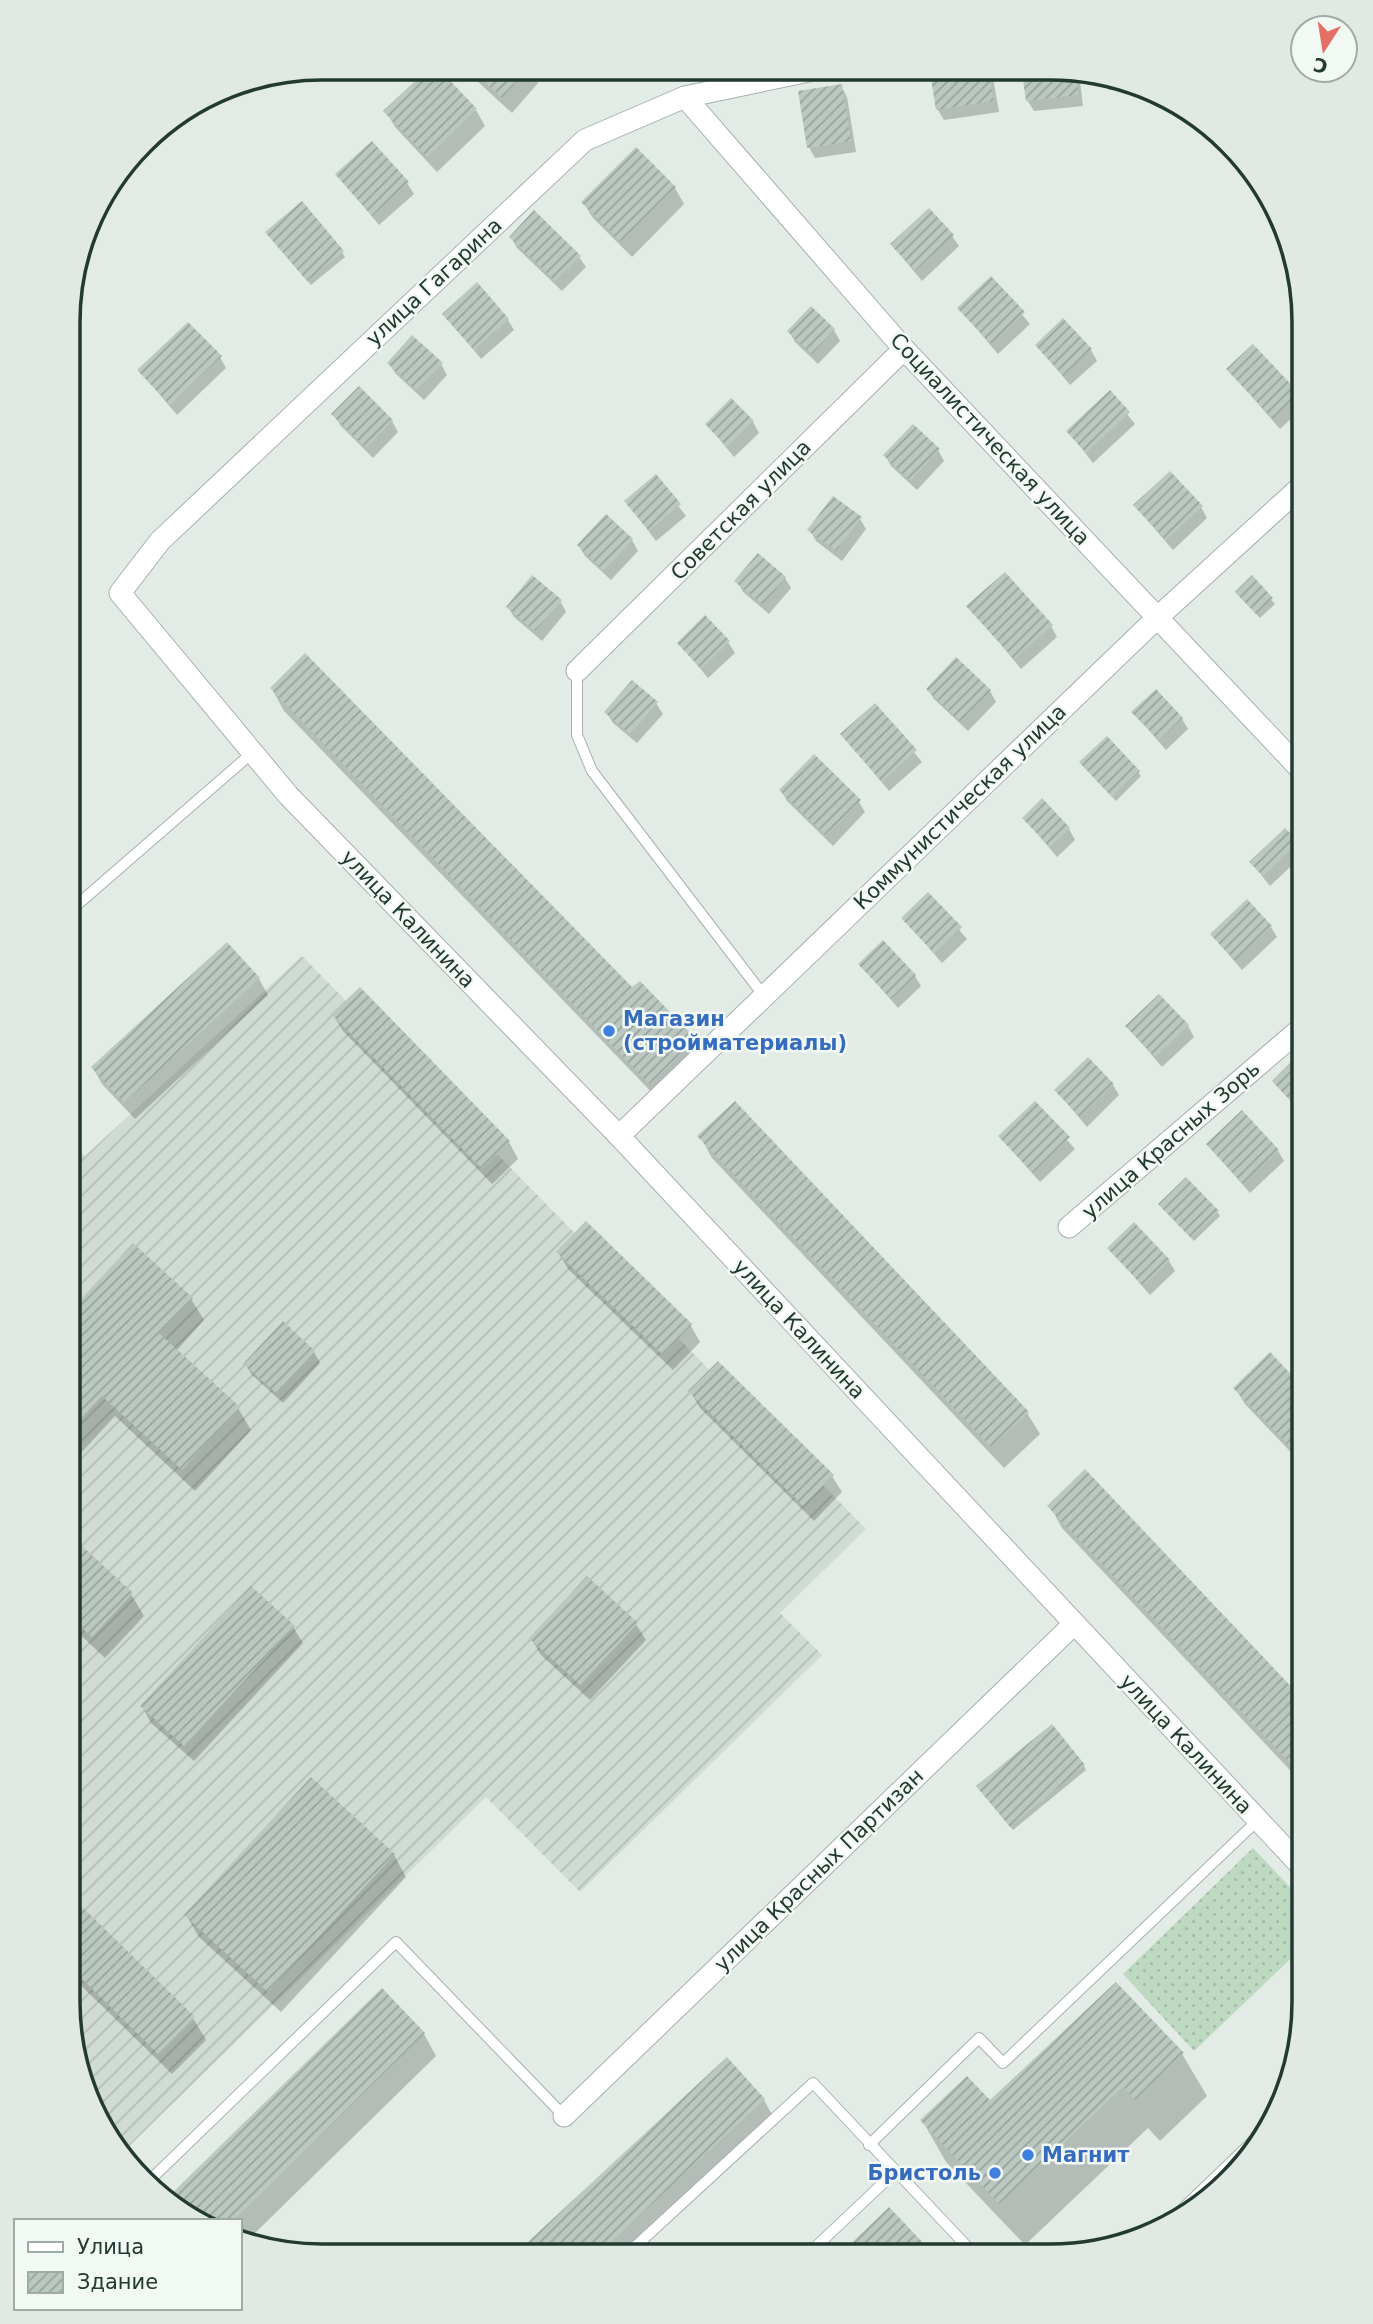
<svg xmlns="http://www.w3.org/2000/svg" width="1373" height="2324" viewBox="0 0 1373 2324" font-family="'DejaVu Sans',sans-serif">
  <defs>
    <pattern id="industrial-furrows" width="10" height="10" patternUnits="userSpaceOnUse" patternTransform="scale(1.75)"><rect width="10" height="10" fill="#d0dbd4"/><path d="M-1 1l2-2M0 10L10 0M9 11l2-2" fill="none" stroke="#b2bdb6"/></pattern>
    <pattern id="grass-dots" width="8" height="8" patternUnits="userSpaceOnUse" patternTransform="scale(1.75)"><rect width="8" height="8" fill="#bddac0"/><path d="M2 2h.1M6 6h.1" fill="none" stroke="#a2bca5" stroke-width="1.8" stroke-linecap="round"/></pattern>
    <pattern id="building-hatch" width="6" height="6" patternUnits="userSpaceOnUse" patternTransform="scale(1.75)"><rect width="6" height="6" fill="#bac8c1"/><path d="M-1 1l2-2M0 6l6-6M5 7l2-2" fill="none" stroke="#97a39d"/></pattern>
  </defs>
  <rect width="100%" height="100%" fill="#e2ebe5"/>
  <polygon fill="url(#industrial-furrows)" points="302,956 866,1529 780,1613 822,1655 580,1892 486,1797 121,2154 111,2143 82,2083 68,2001 69,1142 85,1156"/>
  <polygon fill="url(#grass-dots)" points="1253,1848 1304,1902 1304,1946 1194,2051 1123,1974"/>
  <g fill="#0003">
    <polygon points="430,69 437,69 476,110 485,126 437,172 395,127 386,111"/>
    <polygon points="469,69 530,70 538,83 512,113 476,80"/>
    <polygon points="932,72 992,72 999,112 944,120 938,110"/>
    <polygon points="1024,73 1079,73 1083,106 1034,111 1027,100"/>
    <polygon points="1102,74 1129,88 1109,90"/>
    <polygon points="841,86 847,97 856,152 815,158 809,147"/>
    <polygon points="337,174 407,183 414,194 379,225"/>
    <polygon points="675,188 684,204 632,257 593,218 583,202"/>
    <polygon points="952,236 959,246 922,281 892,245"/>
    <polygon points="270,237 342,252 345,257 311,285"/>
    <polygon points="511,237 579,257 586,267 562,291 517,248"/>
    <polygon points="991,278 1030,324 998,354 959,308"/>
    <polygon points="811,308 834,330 840,341 818,364 795,342 789,331"/>
    <polygon points="444,314 508,320 514,330 481,359"/>
    <polygon points="1037,345 1091,350 1097,361 1070,385"/>
    <polygon points="1253,346 1299,395 1305,406 1280,429 1228,369"/>
    <polygon points="220,357 226,368 177,415 140,371"/>
    <polygon points="389,363 441,364 447,375 424,400 395,373"/>
    <polygon points="359,388 392,421 398,432 373,458 340,425 334,414"/>
    <polygon points="1110,393 1135,424 1093,463 1068,431"/>
    <polygon points="753,422 759,433 734,457 707,424"/>
    <polygon points="938,450 944,461 917,490 891,466 885,455"/>
    <polygon points="655,476 686,516 656,541 626,501"/>
    <polygon points="1135,506 1201,507 1207,518 1173,550"/>
    <polygon points="860,519 866,529 842,561 816,541 810,530"/>
    <polygon points="632,540 638,551 611,580 585,556 579,546"/>
    <polygon points="785,578 791,588 769,614 743,592 737,581"/>
    <polygon points="1252,578 1275,604 1260,618 1240,597"/>
    <polygon points="560,601 566,612 542,641 514,617 508,607"/>
    <polygon points="969,606 1051,626 1057,637 1021,669"/>
    <polygon points="728,642 735,653 708,678 679,643"/>
    <polygon points="272,689 694,1040 707,1062 663,1104 284,711"/>
    <polygon points="928,689 990,691 996,702 968,731 934,699"/>
    <polygon points="656,703 663,714 637,743 613,723 606,712"/>
    <polygon points="875,705 922,762 889,791 842,735"/>
    <polygon points="1133,712 1182,719 1188,729 1166,750"/>
    <polygon points="1084,767 1138,772 1141,776 1116,801"/>
    <polygon points="781,790 859,802 865,812 833,846 787,801"/>
    <polygon points="1024,818 1069,829 1075,840 1057,857"/>
    <polygon points="1298,843 1304,854 1270,886 1251,862"/>
    <polygon points="928,894 967,939 942,963 903,918"/>
    <polygon points="1271,927 1277,937 1242,970 1212,935"/>
    <polygon points="860,964 915,976 921,986 898,1008"/>
    <polygon points="259,979 268,995 135,1119 102,1084 93,1068"/>
    <polygon points="333,1015 509,1142 518,1159 492,1184 343,1031"/>
    <polygon points="1127,1026 1188,1026 1194,1037 1162,1067"/>
    <polygon points="1293,1062 1304,1074 1304,1117 1274,1081"/>
    <polygon points="1113,1085 1119,1095 1087,1127 1056,1090"/>
    <polygon points="1035,1103 1075,1149 1040,1182 1000,1137"/>
    <polygon points="700,1136 1027,1413 1040,1434 1004,1468 712,1158"/>
    <polygon points="1208,1145 1278,1151 1284,1161 1250,1193"/>
    <polygon points="1163,1209 1217,1212 1220,1216 1194,1241"/>
    <polygon points="586,1224 691,1326 700,1342 673,1370 568,1269 558,1252"/>
    <polygon points="1109,1248 1169,1261 1175,1271 1150,1295"/>
    <polygon points="191,1299 204,1320 176,1351 238,1408 251,1430 195,1491 115,1416 69,1466 69,1314"/>
    <polygon points="314,1352 320,1363 283,1403 252,1375 245,1364"/>
    <polygon points="1270,1355 1304,1391 1303,1465 1245,1404 1235,1388"/>
    <polygon points="690,1391 832,1476 842,1492 814,1521 700,1408"/>
    <polygon points="1085,1471 1304,1703 1304,1785 1062,1528 1050,1506"/>
    <polygon points="69,1537 131,1594 144,1616 105,1658 69,1624"/>
    <polygon points="636,1624 646,1640 590,1700 541,1655 531,1638"/>
    <polygon points="293,1627 303,1643 194,1761 151,1723 142,1706"/>
    <polygon points="1084,1766 1086,1770 1013,1830 981,1791"/>
    <polygon points="311,1780 394,1855 406,1877 281,2012 199,1937 186,1915"/>
    <polygon points="68,1895 193,2018 206,2040 172,2074 68,1973"/>
    <polygon points="382,1991 424,2034 436,2056 251,2237 240,2233 240,2221 211,2221 168,2203"/>
    <polygon points="1182,2054 1207,2096 1160,2141 1148,2128 1025,2245 946,2162 922,2120"/>
    <polygon points="726,2060 764,2100 776,2122 633,2255 518,2254"/>
    <polygon points="889,2210 930,2255 841,2255"/>
  </g>
  <g fill="url(#building-hatch)">
    <polygon points="428,69 439,69 477,109 427,157 383,111"/>
    <polygon points="470,69 527,70 502,98"/>
    <polygon points="930,72 989,72 994,101 936,110"/>
    <polygon points="1022,73 1076,73 1078,95 1026,101"/>
    <polygon points="842,84 851,141 807,148 798,91"/>
    <polygon points="372,141 409,182 372,216 335,174"/>
    <polygon points="636,147 676,187 621,242 581,202"/>
    <polygon points="302,201 344,251 307,281 265,232"/>
    <polygon points="929,208 954,235 915,271 890,244"/>
    <polygon points="534,210 581,256 555,281 509,237"/>
    <polygon points="991,276 1025,312 991,344 957,308"/>
    <polygon points="477,282 509,319 474,350 442,314"/>
    <polygon points="811,306 835,329 812,354 787,331"/>
    <polygon points="1063,318 1092,349 1063,376 1035,345"/>
    <polygon points="1304,320 1305,323 1305,338 1296,328"/>
    <polygon points="188,322 222,356 170,405 137,370"/>
    <polygon points="412,335 443,363 417,391 387,363"/>
    <polygon points="1253,344 1300,394 1273,419 1226,369"/>
    <polygon points="359,386 393,420 366,448 331,414"/>
    <polygon points="1110,390 1130,412 1086,453 1066,431"/>
    <polygon points="731,398 754,421 727,447 705,424"/>
    <polygon points="913,424 940,449 910,481 883,455"/>
    <polygon points="1170,471 1203,506 1166,540 1133,505"/>
    <polygon points="656,474 681,504 649,531 624,501"/>
    <polygon points="833,496 862,517 836,551 807,530"/>
    <polygon points="606,514 633,539 604,571 577,545"/>
    <polygon points="1305,540 1305,566 1292,552"/>
    <polygon points="758,553 786,577 763,605 734,581"/>
    <polygon points="1005,572 1053,625 1014,659 966,606"/>
    <polygon points="532,575 562,600 535,631 506,607"/>
    <polygon points="1252,575 1273,598 1256,614 1235,592"/>
    <polygon points="705,615 730,641 701,669 677,643"/>
    <polygon points="305,653 632,987 640,981 696,1039 649,1084 270,688"/>
    <polygon points="956,657 991,690 961,722 926,689"/>
    <polygon points="632,680 658,702 630,734 604,712"/>
    <polygon points="1156,689 1183,718 1159,740 1131,712"/>
    <polygon points="875,703 917,750 882,782 840,734"/>
    <polygon points="1107,736 1140,771 1112,797 1079,762"/>
    <polygon points="814,754 861,800 826,836 779,790"/>
    <polygon points="1042,798 1070,828 1050,847 1022,818"/>
    <polygon points="1285,828 1299,842 1263,876 1249,862"/>
    <polygon points="928,892 962,927 935,954 901,918"/>
    <polygon points="1247,899 1272,926 1235,961 1210,934"/>
    <polygon points="883,940 916,975 891,999 858,964"/>
    <polygon points="227,942 260,978 124,1103 91,1067"/>
    <polygon points="360,987 510,1141 482,1169 331,1014"/>
    <polygon points="1159,994 1189,1025 1155,1057 1125,1026"/>
    <polygon points="1088,1057 1114,1084 1080,1117 1054,1090"/>
    <polygon points="1293,1060 1304,1071 1304,1103 1298,1109 1272,1081"/>
    <polygon points="735,1101 1029,1412 991,1447 697,1136"/>
    <polygon points="1035,1101 1070,1137 1033,1173 998,1136"/>
    <polygon points="1242,1110 1279,1150 1243,1184 1206,1144"/>
    <polygon points="1186,1177 1219,1211 1191,1238 1158,1204"/>
    <polygon points="586,1221 692,1324 663,1355 556,1252"/>
    <polygon points="1134,1222 1170,1260 1143,1286 1107,1248"/>
    <polygon points="133,1243 193,1298 159,1333 240,1407 182,1470 102,1396 69,1431 69,1312"/>
    <polygon points="283,1321 315,1351 276,1393 243,1364"/>
    <polygon points="1270,1352 1304,1388 1304,1438 1293,1450 1233,1388"/>
    <polygon points="718,1361 834,1475 803,1506 688,1391"/>
    <polygon points="1085,1469 1304,1700 1304,1778 1047,1506"/>
    <polygon points="69,1534 133,1593 92,1637 69,1616"/>
    <polygon points="587,1576 638,1623 580,1685 529,1638"/>
    <polygon points="251,1586 295,1626 184,1746 140,1706"/>
    <polygon points="1052,1724 1085,1765 1010,1827 976,1786"/>
    <polygon points="311,1777 395,1854 268,1992 184,1915"/>
    <polygon points="68,1893 195,2017 158,2054 68,1965"/>
    <polygon points="1116,1982 1184,2053 1135,2100 1123,2087 999,2204 920,2120 967,2076 990,2100"/>
    <polygon points="382,1988 425,2033 233,2221 211,2221 168,2203 165,2200"/>
    <polygon points="727,2057 765,2099 598,2254 515,2254"/>
    <polygon points="889,2207 929,2249 922,2255 839,2255"/>
  </g>
  <g fill="none" stroke-linecap="round" stroke-linejoin="round">
    <g stroke="#a5b2ab" stroke-width="12">
      <g id="service">
        <polyline points="577,671 577,735 592,771 764,996"/>
        <polyline points="70,911 252,753"/>
        <polyline points="869,2145 979,2038 1003,2063 1257,1821"/>
        <polyline points="148,2182 396,1942 564,2116"/>
        <polyline points="626,2255 813,2083 976,2256"/>
        <polyline points="807,2255 895,2172"/>
      </g>
    </g>
    <g stroke="#a5b2ab" stroke-width="23">
      <g id="minor">
        <polyline points="809,71 685,97 585,140 160,541 120,593 288,795 619,1136 1304,1869"/>
        <polyline points="685,97 904,349 1305,774"/>
        <polyline points="577,671 904,349"/>
        <polyline points="619,1136 1158,617 1305,483"/>
        <polyline points="1069,1227 1305,1025"/>
        <polyline points="564,2116 1074,1624"/>
      </g>
    </g>
    <g stroke="#a1b6ab" stroke-width="23">
      <polyline id="secondary" points="1186,2213 1261,2141"/>
    </g>
    <use href="#service" stroke="#fff" stroke-width="10"/>
    <use href="#minor" stroke="#fff" stroke-width="21"/>
    <use href="#secondary" stroke="#fff" stroke-width="21"/>
  </g>
  <g fill="#3f7fe0" stroke="#f2f8f4" stroke-width="2.5">
    <circle cx="609" cy="1031" r="7"/>
    <circle cx="1028" cy="2155" r="7"/>
    <circle cx="995" cy="2173" r="7"/>
  </g>
  <g text-anchor="middle" stroke-width="5" stroke-linejoin="round" paint-order="stroke">
    <g font-size="21" fill="#233a30" stroke="#f2f8f4">
      <text transform="translate(434 282) rotate(-43)" y="7">улица Гагарина</text>
      <text transform="translate(990 439) rotate(47)" y="7">Социалистическая улица</text>
      <text transform="translate(741 510) rotate(-45)" y="7">Советская улица</text>
      <text transform="translate(960 807) rotate(-44)" y="7">Коммунистическая улица</text>
      <text transform="translate(408 919) rotate(46)" y="7">улица Калинина</text>
      <text transform="translate(1171 1140) rotate(-41)" y="7">улица Красных Зорь</text>
      <text transform="translate(799 1329) rotate(47)" y="7">улица Калинина</text>
      <text transform="translate(1186 1744) rotate(47)" y="7">улица Калинина</text>
      <text transform="translate(819 1870) rotate(-44)" y="7">улица Красных Партизан</text>
    </g>
    <g font-size="21" font-weight="bold" fill="#366cbe" stroke="#f2f8f4" text-anchor="start">
      <text x="623" y="1026">Магазин<tspan x="623" dy="24">(стройматериалы)</tspan></text>
      <text x="1042" y="2162">Магнит</text>
      <text x="981" y="2180" text-anchor="end">Бристоль</text>
    </g>
  </g>
  <path d="M0 0H1373V2324H0ZM322 80H1050A242 242 0 0 1 1292 322V2002A242 242 0 0 1 1050 2244H322A242 242 0 0 1 80 2002V322A242 242 0 0 1 322 80Z" fill="#e1e9e4" fill-rule="evenodd"/>
  <path fill="none" stroke="#233a30" stroke-width="3.5" d="M322 80H1050A242 242 0 0 1 1292 322V2002A242 242 0 0 1 1050 2244H322A242 242 0 0 1 80 2002V322A242 242 0 0 1 322 80Z"/>
  <rect x="14" y="2219" width="228" height="91" fill="#f2f8f4" stroke="#9faca6" stroke-width="2"/>
  <rect x="28" y="2242" width="35" height="10" fill="#ffffff" stroke="#9faca6" stroke-width="2"/>
  <text x="77" y="2254" font-size="21" fill="#233a30">Улица</text>
  <rect x="28" y="2272" width="35" height="21" fill="url(#building-hatch)" stroke="#9faca6" stroke-width="2"/>
  <text x="77" y="2289" font-size="21" fill="#233a30">Здание</text>
  <g transform="translate(1324 49) rotate(192)"><circle r="33" fill="#f2f8f4" stroke="#9faca6" stroke-width="2"/>
  <path d="M0-5L12 26L0 18L-12 26Z" fill="#e66f65"/>
  <text y="-10" font-size="19" font-weight="bold" text-anchor="middle" fill="#233a30">С</text>
  </g>
</svg>
